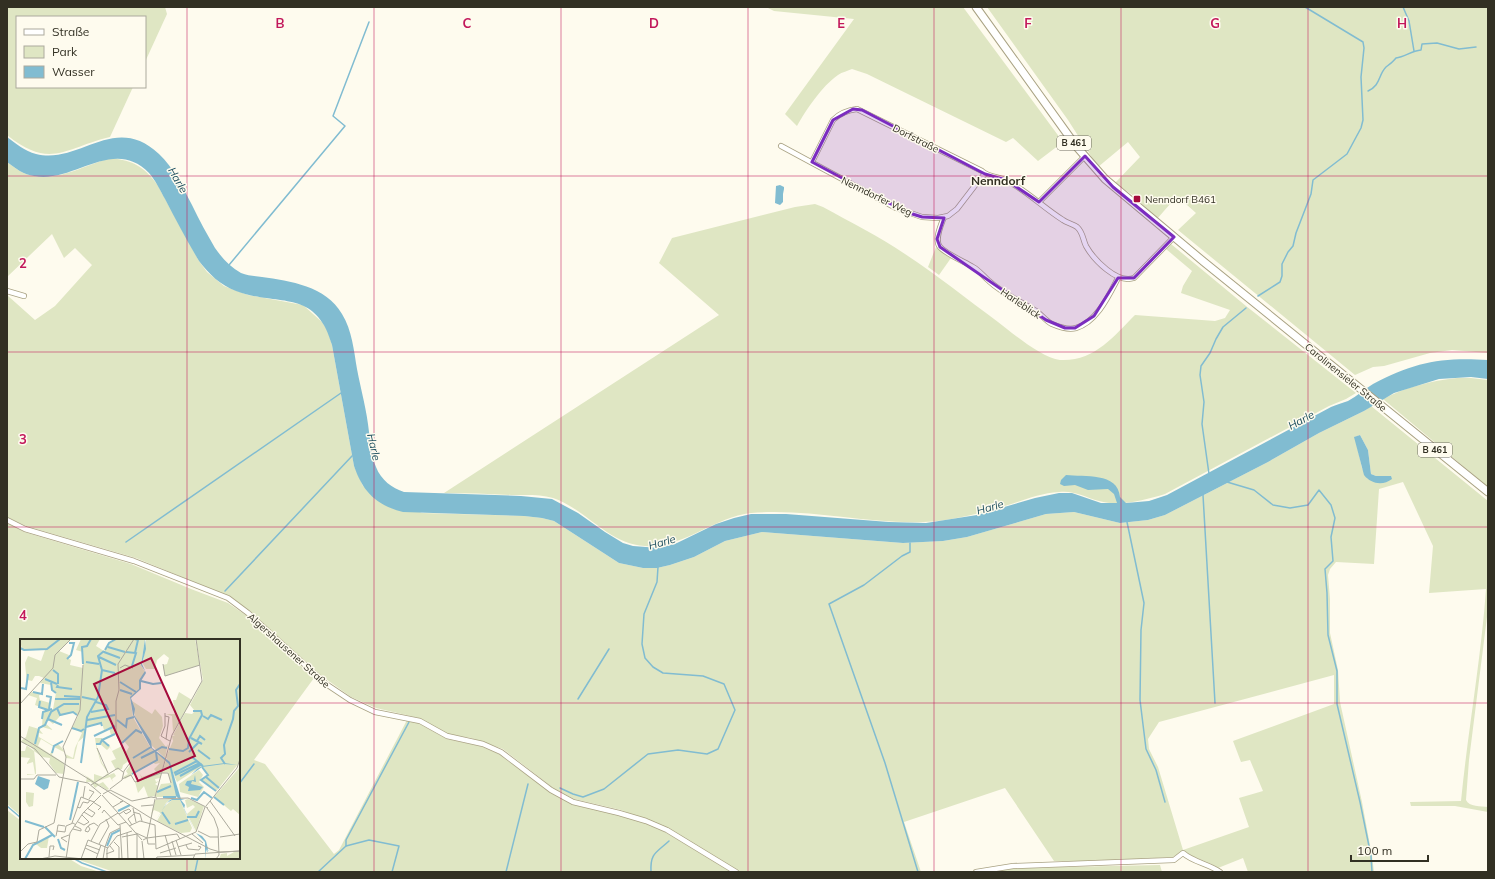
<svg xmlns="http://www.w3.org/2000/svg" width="1495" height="879" viewBox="0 0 1495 879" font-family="Mulish,sans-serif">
  <rect width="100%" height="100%" fill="#fefbee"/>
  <g fill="#dfe6c3" fill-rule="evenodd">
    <path d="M7,7H165L167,14L145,62V17H17V87H133L110,137C64,148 51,170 7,135Z"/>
    <path d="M766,7H963L1063,142L1038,161L1013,138L1006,142L867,74L852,69C848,71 842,72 838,75C822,86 806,110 797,126L785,114L854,19L774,11Z"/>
    <polygon points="987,7 1488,7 1488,353 1452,350 1430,353 1384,366 1373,367 1355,375 1178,230 1196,213 1177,196 1157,219 1134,196 1115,183 1140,157 1128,142 1098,167 1068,120"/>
    <path d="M111,158C134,161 143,166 157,184L199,261L207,272L224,286L248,295L303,305L322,322L328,331L332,345L354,466L363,486L422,513L524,516L542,518L554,521L619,563L643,568H657L670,565L694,557L725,541L762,532L903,543L943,541L967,537L1046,514L1074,512L1120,523L1148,520L1165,515L1268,462L1319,433L1364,411L1371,406L1488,501V609L1469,760L1466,800C1469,807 1481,806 1488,807V812L1455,806H1411L1410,802L1461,801C1468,730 1481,660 1486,589L1429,593L1433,546L1403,482L1379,489L1374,564L1336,562L1330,569L1328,575L1330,599V633L1338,670L1340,702L1362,802L1372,856L1374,872H1248L1243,858L1218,868C1207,860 1194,859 1183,851L1173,857L1107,861H1054L1005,788L904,822L921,872H741L713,857L671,830L621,810L574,799L553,788L503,749L471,738L448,734L439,730L419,718L376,708L351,697L319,674L250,611L228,596L136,558L26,526L7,517V295L35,320L55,306L92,265L75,248L64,258L52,234L7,277V162C15,168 24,175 34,176C60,181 87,164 111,158ZM1360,435L1368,450L1371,474L1376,476H1386L1368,479L1362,468L1355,437ZM1334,675V704L1233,741L1241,762L1250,760L1263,791L1239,798L1249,827L1183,850L1158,767L1149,749L1148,739L1159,722Z"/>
    <path d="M815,204L823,207C850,222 879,236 905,254C937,275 967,299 998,322C1012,333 1042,358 1060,360C1094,362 1114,336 1135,315L1215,321L1225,318L1230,310L1181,293L1183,286L1192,271L1166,249L1171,244L1246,306L1356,393L1346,399L1329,406L1165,494C1145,500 1120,507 1099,501C1085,497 1073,490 1059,492C1041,493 1024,500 1008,505C981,513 952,521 923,522C866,524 808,508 751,513C714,517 682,549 645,546C608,544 586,509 553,498C540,494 525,495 511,495C489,494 466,493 444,493L719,315L659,263L672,238L795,207Z"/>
    <polygon points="936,247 951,258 939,275 928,267"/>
    <path d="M1457,378H1471L1488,380V487L1383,399C1406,387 1431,381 1457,378Z"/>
    <polygon points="7,523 24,532 131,564 191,589 228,603 247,616 314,678 254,760 265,764 334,854 339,850 407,720 418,723 447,739 480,746 499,754 550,792 571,804 618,815 647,824 665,832 732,872 114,872 82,861 76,858 239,858 239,640 21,640 21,816 7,804"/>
    <polygon points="7,810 21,821 21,858 68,858 81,866 100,872 7,872"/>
    <polygon points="1160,865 1162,872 985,872 1013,868"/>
  </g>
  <g fill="#81bcd1">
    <path d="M7,137C15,143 25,151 36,154C80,165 114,112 159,154C174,168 183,188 192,205C199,220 207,234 215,248C222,258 230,267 241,273C248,276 255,276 262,277C290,281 326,286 342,314C352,330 354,351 357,369C361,390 367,411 369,432C371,443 371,456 376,467C381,480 392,488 404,492L521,496L552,499L578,513L605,532L623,543L633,546L659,548L677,543L716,524L734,518L751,514H786L889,522L926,523L977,515L1035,498L1059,493H1072L1101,503H1117L1114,494L1108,489L1088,490L1075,485L1064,486L1060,484L1061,480L1066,475C1084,477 1118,472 1120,497L1126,503L1149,501L1167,495L1331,407C1336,405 1342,403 1348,401C1357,396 1365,389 1373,384C1414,362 1442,357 1488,360V379L1471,377L1439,379L1394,393L1364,411L1319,433L1268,462L1165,515L1148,520L1120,523L1074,512L1046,514L967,537L943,541L903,543L762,532L725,541L694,557L670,565L657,568H643L619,563L554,521L542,518L524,516L403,512C376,505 363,492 354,466L332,345C316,288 278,307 236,291C220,285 209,274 199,261C187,241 176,220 165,199C160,190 156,181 149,173C113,136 74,184 34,176C24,175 15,168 7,162Z"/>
    <polygon points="780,185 784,187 784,189 783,194 783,202 780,205 775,203 776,186"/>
    <path d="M1360,435L1368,450L1371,474L1376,476H1391L1392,479C1383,486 1371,484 1364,475L1354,437Z"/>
  </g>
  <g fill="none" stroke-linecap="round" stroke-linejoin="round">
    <g stroke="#81bcd1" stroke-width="1.5">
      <polyline points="1403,7 1409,21 1414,51"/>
      <path d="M1368,91C1381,85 1378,75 1386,67C1390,64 1393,62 1396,58C1405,57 1411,51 1421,50L1422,44L1437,43L1459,49L1476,47"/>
      <polyline points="229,265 345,126 333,116 369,22"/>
      <polyline points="1258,296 1280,282 1282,276 1282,264 1288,252 1293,246 1296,233 1311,194 1313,180 1347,154 1361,128 1363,120 1361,77 1364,48 1363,42 1305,7"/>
      <polyline points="1209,474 1202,424 1204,402 1200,375 1201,366 1210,353 1216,339 1223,327 1246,308"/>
      <polyline points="1227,482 1254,490 1273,505 1290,508 1308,505 1319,490 1331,505 1335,518 1331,537 1333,561 1325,569 1327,593 1328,635 1337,671 1337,704 1360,802 1371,856 1372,872"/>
      <polyline points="1203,495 1215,703"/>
      <polyline points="1127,522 1144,603 1141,630 1140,700 1146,749 1156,770 1165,802"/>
      <polyline points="126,542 341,393"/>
      <polyline points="910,543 910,552 902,556 864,585 829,604 885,763 918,872"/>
      <polyline points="225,591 352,456"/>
      <polyline points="578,699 609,649"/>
      <polyline points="239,784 254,764"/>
      <polyline points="560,788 573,794 583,797 604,789 648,754 678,750 707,754 718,749 735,710 724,684 703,676 663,673 653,667 645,658 642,644 644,614 657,582 658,567"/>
      <polyline points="7,806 21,818"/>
      <polyline points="346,846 346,840 409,722"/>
      <polyline points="73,858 82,863 107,872"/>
      <polyline points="195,872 198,858"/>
      <polyline points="318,872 346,846 369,840 399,846 392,872"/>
      <polyline points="506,872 528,784"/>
      <path d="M651,872C650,853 656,853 669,841"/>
    </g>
    <g stroke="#a9a283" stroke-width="6">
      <g id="street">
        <polyline points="781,146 896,208 922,217 938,218 948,216 957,209 980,179 985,174"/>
        <path d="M812,162L833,120C839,114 849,110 857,109L982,171C988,177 1000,177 1008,181C1028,192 1044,208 1063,220C1067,223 1073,224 1077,227C1083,232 1083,240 1086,246C1094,260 1117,284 1134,278L1174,237"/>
        <polyline points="1039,202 1085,156"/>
        <path d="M944,217C941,225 934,240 940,247C946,254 965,262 973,267C980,271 984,277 989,281C1003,294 1020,301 1036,311C1042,315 1046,321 1052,324C1059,327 1069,330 1076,328C1097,322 1109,295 1118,278"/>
        <polyline points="7,291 24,296"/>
        <polyline points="7,520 25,529 134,561 228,598 248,613 326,684 350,700 375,712 420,721 447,736 483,744 501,752 551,790 573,802 619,813 646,821 667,830 736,872"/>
        <path d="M976,872L1013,866L1174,860L1183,853C1193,862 1209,864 1220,872"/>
      </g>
    </g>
    <g stroke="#a9a283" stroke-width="9">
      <polyline id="primary" points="976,7 1076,146 1105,179 1204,262 1488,492"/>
    </g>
    <use href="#street" stroke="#fff" stroke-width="4.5"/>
    <use href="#primary" stroke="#fff" stroke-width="7"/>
  </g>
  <path fill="#7b2cbf" fill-opacity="0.2" stroke="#7b2cbf" stroke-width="3" stroke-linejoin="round" d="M853,109L862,110L985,174L1006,180L1039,202L1085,156L1113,187L1174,237L1134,278H1118L1094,316L1075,328H1065L1046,320L940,247L937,239L944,218L922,217L906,212L812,162L833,120Z"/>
  <path fill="none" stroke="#c2185b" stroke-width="1" stroke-opacity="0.55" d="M187,7V640M374,7V872M561,7V872M748,7V872M934,7V872M1121,7V872M1308,7V872M7,176H1488M7,352H1488M7,527H1488M7,703H21M239,703H1488M187,858V872"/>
  <rect fill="#a50b3c" stroke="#fefbee" stroke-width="1.5" x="1133" y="195" width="8" height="8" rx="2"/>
  <g text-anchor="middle" stroke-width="3" stroke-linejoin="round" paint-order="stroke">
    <g fill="#fefbee" stroke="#6f6d60" stroke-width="1">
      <rect x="1057" y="136" width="34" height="14" rx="3"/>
      <rect x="1418" y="443" width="34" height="14" rx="3"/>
    </g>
    <g font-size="9" font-weight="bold" fill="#323023">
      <text x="1074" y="146">B 461</text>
      <text x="1435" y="453">B 461</text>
    </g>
    <g font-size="10" fill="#323023" stroke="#fefbee">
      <text transform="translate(916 138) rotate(27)" y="4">Dorfstraße</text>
      <text transform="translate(877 196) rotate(26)" y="4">Nenndorfer Weg</text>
      <text transform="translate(1021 303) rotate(34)" y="4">Harleblick</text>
      <text transform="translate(1346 377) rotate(39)" y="4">Carolinensieler Straße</text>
      <text transform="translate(289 650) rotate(42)" y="4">Algershausener Straße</text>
    </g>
    <g font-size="10" fill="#323023" stroke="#fefbee" text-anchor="start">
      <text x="1145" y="203">Nenndorf B461</text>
    </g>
    <g font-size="11" font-style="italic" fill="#1b4d5d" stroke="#fefbee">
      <text transform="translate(178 180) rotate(60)" y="4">Harle</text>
      <text transform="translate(1301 420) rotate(-28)" y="4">Harle</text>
      <text transform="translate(374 447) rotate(77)" y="4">Harle</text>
      <text transform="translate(990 507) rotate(-16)" y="4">Harle</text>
      <text transform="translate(662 542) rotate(-16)" y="4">Harle</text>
    </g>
    <g font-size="12" font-weight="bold" fill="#323023" stroke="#fefbee">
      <text x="998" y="185">Nenndorf</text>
    </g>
  </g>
  <g transform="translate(20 639)">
    <rect width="220" height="220" fill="#fefbee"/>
    <path d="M0,0H51L39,12L49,16L47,19L51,21L50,26L63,29V37V13L56,11L61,0H80L76,7L84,12L90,4L96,0H125L121,26L125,33L119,41L120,49L110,59L113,78L130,108L145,120L140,139L135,140L136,143L139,142L135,145L138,147L135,157L128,158L124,147L118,154L115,143L122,141L120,135L122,138L136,133L134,130L140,124L135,125L133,123L105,140L103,138L108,135L106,132L111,125L110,121L103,126L102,130L96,131L91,122L96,120L90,108L87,111L80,105H76L82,124L86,129L89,136L94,134L96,137L92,140L93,143L90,138L75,143L79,145L83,143L89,150L87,151L79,146L75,149L71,143H66L67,138L60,133L74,142V135L83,138L88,134L81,124L76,107L75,99H82L85,105H89L92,112L102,107L106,113L109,108L104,102L101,105L96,95L91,96L89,89L84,91L82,84L65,88V97L58,103L54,120L46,119L45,115L53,119L55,109L62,94L52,89L58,77L53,73L40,77L33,85L27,80L26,85L33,91L22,88L23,73L28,71L15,66L17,59L8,56L12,53L30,57L20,55L19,57L20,61L30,64V71L33,70L36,54L32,51L31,46L20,44L24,39L19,37H15L12,42L8,41L7,47L6,50L1,49L5,50L7,46L5,24L8,17L21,22L25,11H2ZM126,0H175L180,26L145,37L143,26L147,25L149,19L144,15L137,21L135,30H126L123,25ZM176,0H220L219,124L194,155L196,152L181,141L188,136L182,127L157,143L146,118L153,102L152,97H155L153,96L165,74L172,75L175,72L170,66L183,41ZM159,53L172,61L153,93L152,77L146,75H155L153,61H156ZM112,62L132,75L135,70L142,78L143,87L139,99L146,108L148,105L145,119L132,107L115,78ZM9,87L19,90L23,95L19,94V98L34,107L38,105L43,110L44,113L34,108L32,116L44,124V135L36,134L29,124L30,119L22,118L1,102L6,98ZM21,100L34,108L30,115L18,107ZM7,105L14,111L16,131V135L7,136V139V124L10,119L0,118V112H5ZM13,123L15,135H7V125ZM146,121L150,126L158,158H135L141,145L151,144L148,133L142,134ZM220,128V176L213,170L211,172L194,158ZM179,131L183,136L179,143L184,148L178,158L160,153L159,145ZM6,153L14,154L13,167L9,168L6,163ZM151,160L146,164L144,168L152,161H160L172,189L170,193L161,194L137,182L141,175L139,173L134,171L131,176L135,161ZM168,160L184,167L176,192L167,175L175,168L173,166L167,169L165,161ZM29,197L27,209H21L16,205ZM214,213H220V220H199L201,215L207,214V217Z" fill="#dfe6c3" fill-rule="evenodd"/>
    <path d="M125,0L126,10L122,25L126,34L121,42V50L111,59L115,70L114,76L131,102L132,109L150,123L156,144L171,136L177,130L182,127L205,124L217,126L204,125L182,128L171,136L156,144L161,160L165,161H161L165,166L164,170L176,194L182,197L186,202L188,210L187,212L189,211L187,213L186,210L185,220V203L176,194L160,161H152L147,164L136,181L140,175L136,174L140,175L146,165L150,161L152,160H159L156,157L149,125L131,109L113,76L110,58L119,50V41L125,32L121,26ZM175,136L176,143L172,142L171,145L183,148L180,151L168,152L169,148L165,146L167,142L174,141ZM18,137L30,141L28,149L24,151L15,145Z" fill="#81bcd1"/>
    <path fill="none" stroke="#81bcd1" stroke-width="2" d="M115,0L118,1L115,14M88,8L105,13M0,9L4,11L27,10L40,0M85,11L89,4L96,0M84,13L100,19M106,13L116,14L112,27M79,18L96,26M47,20L51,16L54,4H49M66,23L79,25M63,25L62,8L67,7L71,0M33,31L38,35V45M82,31L95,34M25,40L37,45M121,42L133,45L141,44M31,43L32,51L36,54M100,43L116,53M38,46L37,48L52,50M1,49L6,50L8,35M100,51L112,55M13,53L22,55L23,45M26,57L31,58L29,70M44,57L60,58M62,58L76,61M35,60H60M20,62L19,68L28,71M37,69L40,76L53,73L57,76M71,73L88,70L86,66L76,63M183,77L188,80L191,76L202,81M22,80L23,73L32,70M28,80L42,86M67,81L95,76M97,81L106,88L107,80L114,78M66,88L81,84L82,87M52,89L61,92L64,90M74,97L95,87M171,99L182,105M82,101L95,95M177,102L180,97L185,101M102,104L116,91L122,94M15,105L19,89L25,86L31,73L44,65H59M76,105H80L82,101L89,107M149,110L163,112L168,109L169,100L182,76L181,72H173M178,111L190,120M135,112L142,108L147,109M169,113L178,104M32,114L34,107L43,102M172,118L183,127M113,119L131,108M121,119L135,112M61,124L67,78L78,58L82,31L78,17L84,12M205,125L201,119L205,115L204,106L213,80L214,72L218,67L216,51L220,45M182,128L188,136L181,141L196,152M154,134L177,122M112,135L137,121L136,113M155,136L180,124M160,137L182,125M186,138L199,149M137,153L151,147M143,158H156M194,158L204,166M171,159L177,161L184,153L192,159M98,172L110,166M142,173L150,185M167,178H176L179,172M50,181L58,143M5,182L24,188M155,185L168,181M25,188L35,198M38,200L41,209L45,211M87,207L92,195L100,191M5,220L13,206L32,196"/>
    <path fill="none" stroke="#acaa9d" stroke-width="1" d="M143,25L145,37L180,26M100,29L105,26L113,29M0,65L33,29L35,16L51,0M145,74V87M145,77L149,78L146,100L150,102M145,87L141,97L146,100M0,97L129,178L190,210L200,213L220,212M0,102L15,110L39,138L68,144L81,155M77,109L88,134M142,134H148L151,144M0,140H14L17,136H36M102,140L111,136L115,143L141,134M71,146L98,129L103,133M90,150L102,141L104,132L110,124L96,95V62L99,51L98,25L114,0M69,151L74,153L69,160M83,155L90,151L112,162L131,158L137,159M82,156L122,201M135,158L152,96L182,42L176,0M63,159L65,147M136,160L168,159L188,169M190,162L215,197M73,163L81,168L78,171M121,167L133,166M186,167L217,129L220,120M57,168L60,169L63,163L68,164L70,161M93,168L103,162L100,163M113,169L116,183M187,169L194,179L198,190L199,216L196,220M64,173L72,178L75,174L67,169M113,173L120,175L122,182M82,174L84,171L98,186L106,183M99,175L101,174L104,172L109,170L111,172L106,175L103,172M58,183L64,186L69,183L62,176M52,184L61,158L74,163M100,186L102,220M112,186L108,180L114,175M68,187L70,190L68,193L65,192L67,188L69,187V186L74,184L78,187M109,187L120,182L135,186L136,210L176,193L185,168M53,190L61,192V190L55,187M37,192L38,186L45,187M178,192L190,198H198M107,194L108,220M116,194L127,199M172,195L183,204M145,196L151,217M36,197L37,192L45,193L46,187L53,184L56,186M102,198L117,195M200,198L220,195M127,199L157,195L160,200M127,199L128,205H135M123,201L127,199L135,160M156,201L161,216M71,202L80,185L98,174M122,202L124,220M152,202L156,216M47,203L41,199L49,196M94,203L99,208V220M79,205L89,187L86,180M66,206L80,211M166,206L168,210L179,211L181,208L178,207M85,208L90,194L100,189M158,208L172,204M65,209L78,215M0,213L8,205L17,203L19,191L34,184L44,133L46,118L43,108L60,71L63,26M140,214L156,209M86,215L94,212L90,207M29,218L30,207H34L33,211M117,219V195M20,220L35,217L63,220M46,220L50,194L63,174L81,156M61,220L68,201L88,209M76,220L81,206M83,220L85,208M87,220V210L97,197L112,192M136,220L137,218L174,216M173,220L175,215L220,212"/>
    <path fill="#a50b3c" fill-opacity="0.15" stroke="#a50b3c" stroke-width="2" d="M131,19L175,117L118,142L74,45Z"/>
    <rect width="220" height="220" fill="none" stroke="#323023" stroke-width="2"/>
  </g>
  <g font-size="13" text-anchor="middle" font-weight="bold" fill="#c2185b" stroke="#fefbee" stroke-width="3" stroke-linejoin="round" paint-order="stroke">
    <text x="280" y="28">B</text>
    <text x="467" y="28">C</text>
    <text x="654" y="28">D</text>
    <text x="841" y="28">E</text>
    <text x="1028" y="28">F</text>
    <text x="1215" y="28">G</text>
    <text x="1402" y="28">H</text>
    <text x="23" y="268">2</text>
    <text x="23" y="444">3</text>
    <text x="23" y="620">4</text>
  </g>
  <rect width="1495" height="879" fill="none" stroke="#323023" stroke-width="16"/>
  <rect x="16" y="16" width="130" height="72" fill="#fefbee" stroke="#acaa9d"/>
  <rect x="24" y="29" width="20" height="6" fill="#ffffff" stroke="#acaa9d"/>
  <text x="52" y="36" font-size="12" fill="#323023">Straße</text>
  <rect x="24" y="46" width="20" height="12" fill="#dfe6c3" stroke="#acaa9d"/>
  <text x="52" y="56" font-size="12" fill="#323023">Park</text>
  <rect x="24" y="66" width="20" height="12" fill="#81bcd1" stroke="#acaa9d"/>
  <text x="52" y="76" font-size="12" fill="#323023">Wasser</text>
  <path d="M1351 855v6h77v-6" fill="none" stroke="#323023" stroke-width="2"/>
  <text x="1357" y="855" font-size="12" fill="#323023" stroke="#fefbee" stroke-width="3" paint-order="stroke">100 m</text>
</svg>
